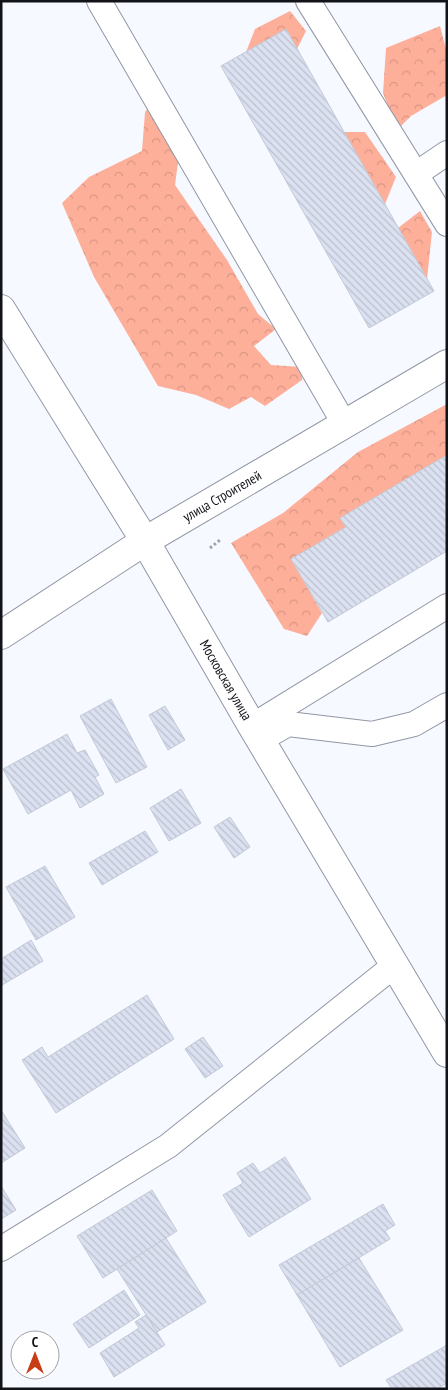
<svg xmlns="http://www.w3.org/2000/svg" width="448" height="1390" viewBox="0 0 448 1390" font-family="'PT Sans Narrow',sans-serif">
  <defs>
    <pattern id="forest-crowns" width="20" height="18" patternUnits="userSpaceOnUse" patternTransform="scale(1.25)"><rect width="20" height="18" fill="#feaf9a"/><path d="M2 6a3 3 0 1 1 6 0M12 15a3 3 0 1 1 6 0" fill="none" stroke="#d99684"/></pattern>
    <pattern id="building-back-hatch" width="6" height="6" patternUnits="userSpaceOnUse" patternTransform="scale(1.25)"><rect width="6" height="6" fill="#dbe1f0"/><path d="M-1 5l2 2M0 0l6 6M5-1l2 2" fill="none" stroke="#bbc0cd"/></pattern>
  </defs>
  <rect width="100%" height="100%" fill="#f6f9ff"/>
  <g fill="url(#forest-crowns)">
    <polygon points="290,11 306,31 297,49 286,29 246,52 255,29"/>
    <polygon points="440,26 447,53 447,95 411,116 397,130 383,93 386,48"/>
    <polygon points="157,97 180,147 175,185 227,260 258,314 276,329 254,346 271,365 303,367 302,380 265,406 251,397 229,409 196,395 158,386 94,277 62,203 89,177 142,151 145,112"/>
    <polygon points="344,132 365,132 396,177 385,204"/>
    <polygon points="420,211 432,232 427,279 398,228"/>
    <polygon points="447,404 447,455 341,518 346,527 291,559 322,613 307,636 284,629 231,543 283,513 358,452"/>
  </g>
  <g fill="url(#building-back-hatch)" stroke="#c2c9d7">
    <polygon points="286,29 434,291 369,328 221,66"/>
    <polygon points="447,455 447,551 328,622 291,559 346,527 340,518"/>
    <polygon points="111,699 147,767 116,783 80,716"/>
    <polygon points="165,706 185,740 168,750 149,715"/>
    <polygon points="67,734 77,753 85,750 99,775 95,777 104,794 80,808 71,790 28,814 3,769"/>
    <polygon points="181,789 201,823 169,841 150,808"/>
    <polygon points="230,817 250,847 234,858 214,827"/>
    <polygon points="145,831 158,852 102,885 89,863"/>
    <polygon points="45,866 75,917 36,940 6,887"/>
    <polygon points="31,940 43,961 2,985 1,959"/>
    <polygon points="147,995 174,1039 56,1113 22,1060 42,1047 48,1057"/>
    <polygon points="203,1037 223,1066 205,1078 185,1049"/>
    <polygon points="1,1110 25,1148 1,1163"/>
    <polygon points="285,1157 311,1199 249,1237 223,1195 243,1183 237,1173 240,1171 253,1163 260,1173"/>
    <polygon points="1,1186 16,1210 1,1219"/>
    <polygon points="152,1190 177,1231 103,1278 77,1236"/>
    <polygon points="383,1204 395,1225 385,1231 390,1239 297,1295 279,1265"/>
    <polygon points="166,1238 206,1302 157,1332 117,1269"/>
    <polygon points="359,1258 403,1330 340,1367 297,1295"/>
    <polygon points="124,1290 140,1315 89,1348 73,1324"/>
    <polygon points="146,1315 165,1345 114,1377 100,1353 139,1328 135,1322"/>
    <polygon points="447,1345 447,1383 437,1389 392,1389 386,1380"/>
  </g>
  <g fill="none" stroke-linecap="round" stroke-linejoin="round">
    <g stroke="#9197a4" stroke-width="26">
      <g id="service">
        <polyline points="99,1 345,425"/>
        <polyline points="308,1 447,224"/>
        <polyline points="416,174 447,153"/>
        <polyline points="252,726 447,606"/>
        <polyline points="260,740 288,724 372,734 414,724 447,705"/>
        <polyline points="1,1249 168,1146 395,965"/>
      </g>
    </g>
    <g stroke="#9197a4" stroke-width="30">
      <polyline id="minor" points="1,635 145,541 447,364"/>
    </g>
    <g stroke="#9197a4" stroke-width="30">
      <polyline id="tertiary" points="1,309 145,541 252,726 447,1053"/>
    </g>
    <polyline stroke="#9ea1a6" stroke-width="3" stroke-dasharray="2.5 2.5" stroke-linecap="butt" points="210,548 220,540"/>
    <use href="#service" stroke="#fff" stroke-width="24"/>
    <use href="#minor" stroke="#fff" stroke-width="28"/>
    <use href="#tertiary" stroke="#fff" stroke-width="28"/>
  </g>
  <g text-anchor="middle" stroke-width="4.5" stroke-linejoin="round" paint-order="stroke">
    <g font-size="14" fill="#111318" stroke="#fff">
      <text transform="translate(222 496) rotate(-30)" y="5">улица Строителей</text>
      <text transform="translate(226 680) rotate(60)" y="5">Московская улица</text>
    </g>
  </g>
  <rect width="448" height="1390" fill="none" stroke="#111318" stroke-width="5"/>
  <g transform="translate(35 1355)"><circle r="24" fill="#ffffff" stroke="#a0a1a3"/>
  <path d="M0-4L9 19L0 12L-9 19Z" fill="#c63d16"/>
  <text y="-8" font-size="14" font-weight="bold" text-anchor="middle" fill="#111318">С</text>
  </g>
</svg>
